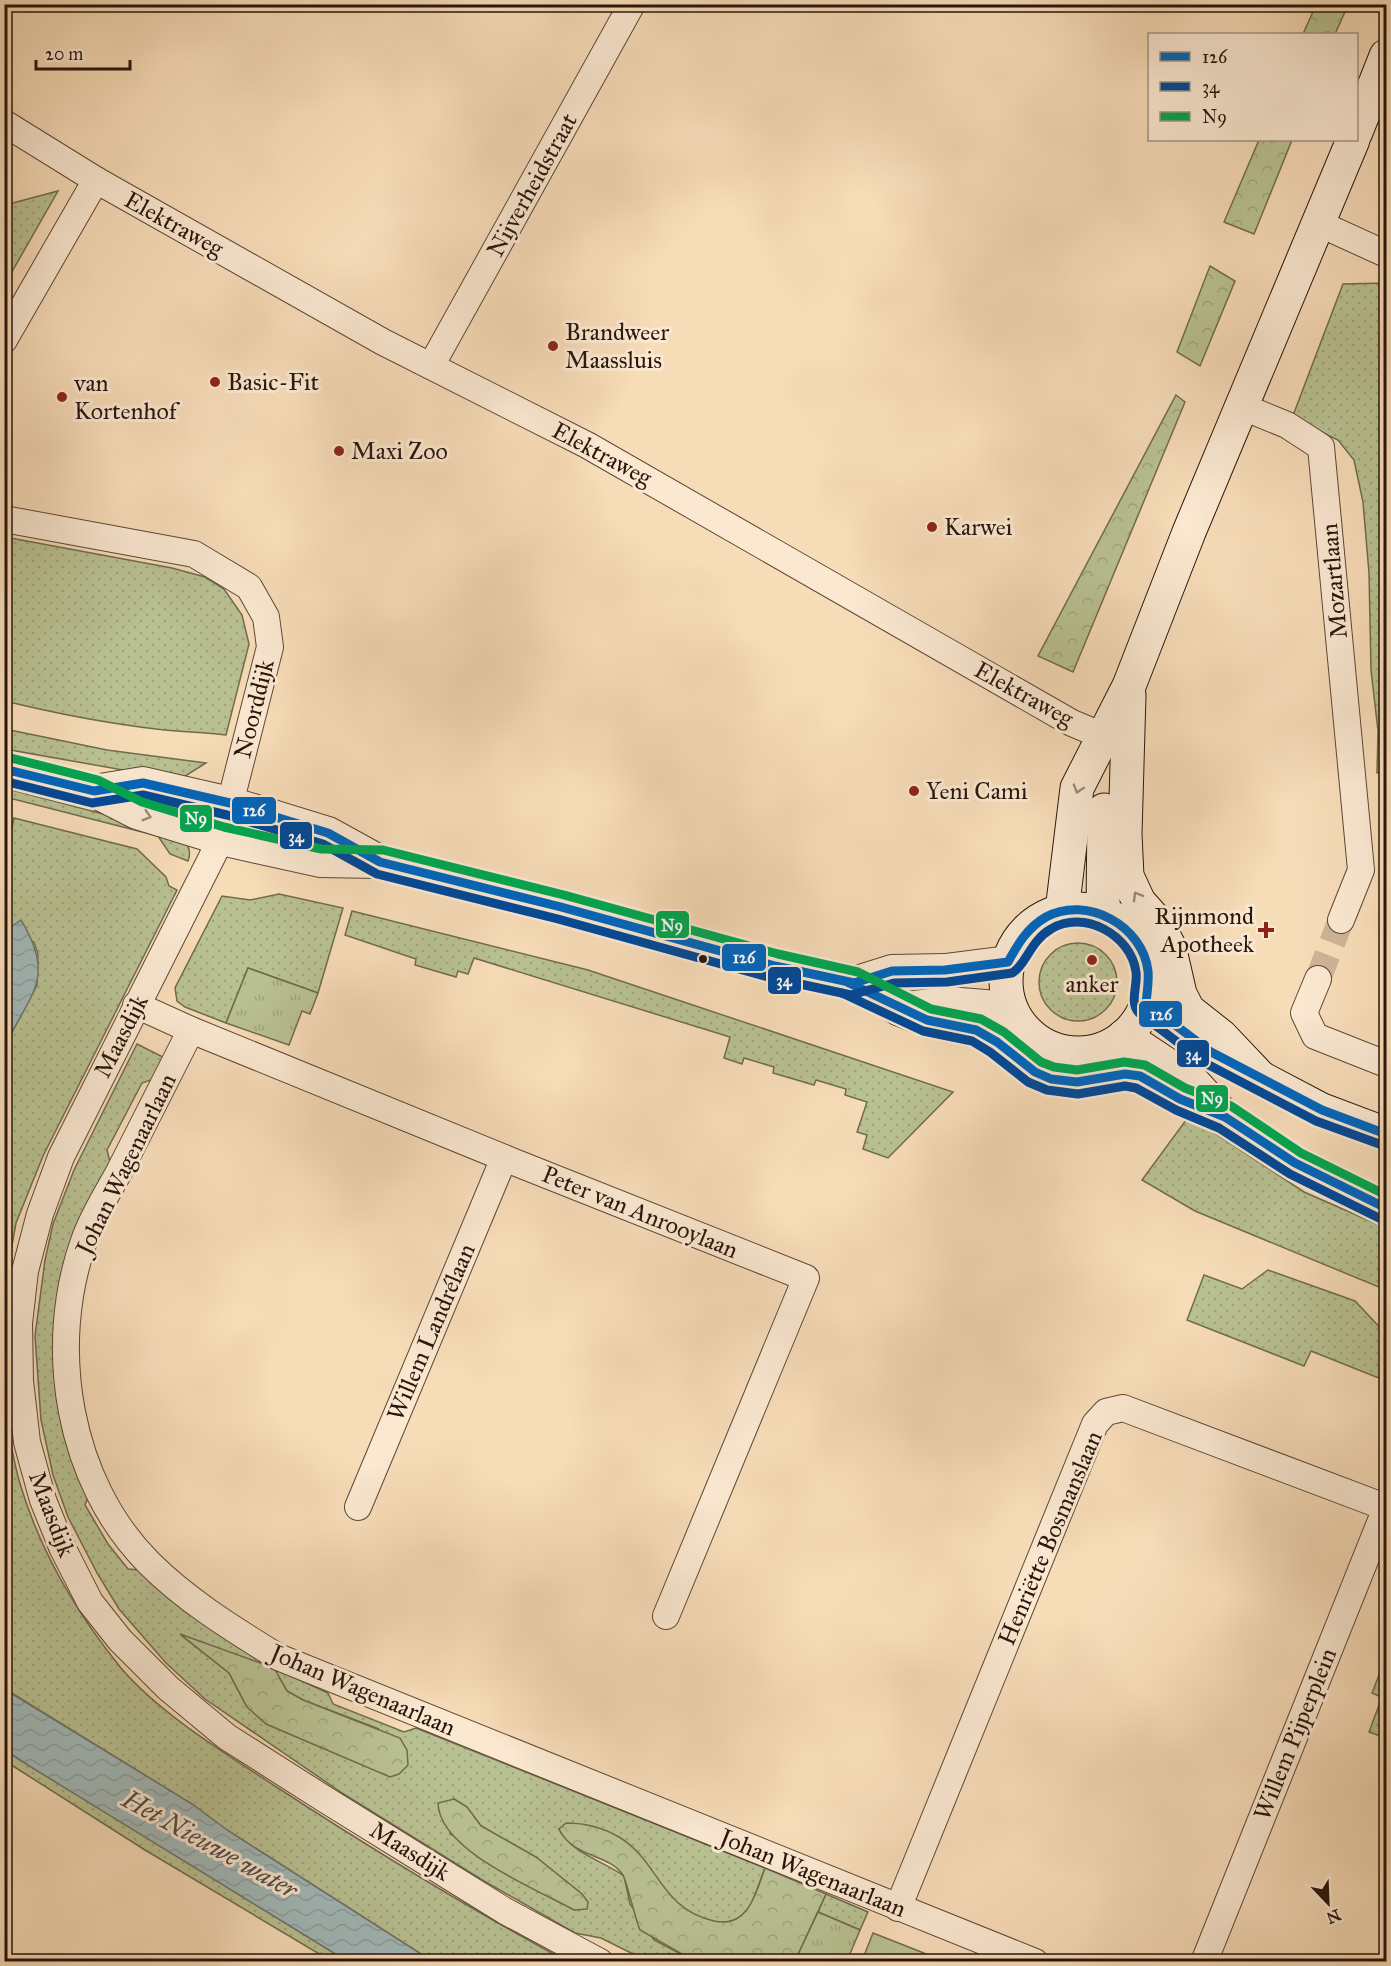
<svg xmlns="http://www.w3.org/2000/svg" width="1391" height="1966" viewBox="0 0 1391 1966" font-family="'IM FELL Great Primer',serif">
  <defs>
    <pattern id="grass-dots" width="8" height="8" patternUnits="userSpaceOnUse" patternTransform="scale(1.5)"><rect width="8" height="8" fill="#b9c192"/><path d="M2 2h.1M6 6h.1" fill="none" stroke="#9fa57d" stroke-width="1.8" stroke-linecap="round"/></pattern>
    <pattern id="forest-crowns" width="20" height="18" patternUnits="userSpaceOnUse" patternTransform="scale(1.5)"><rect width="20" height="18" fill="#b9c192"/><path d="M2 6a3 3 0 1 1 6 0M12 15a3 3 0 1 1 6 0" fill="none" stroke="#9fa57d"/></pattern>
    <pattern id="park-tufts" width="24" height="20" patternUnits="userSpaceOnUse" patternTransform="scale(1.5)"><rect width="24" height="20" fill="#b9c192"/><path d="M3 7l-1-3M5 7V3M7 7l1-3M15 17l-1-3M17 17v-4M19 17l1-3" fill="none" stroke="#9fa57d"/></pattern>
    <pattern id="water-waves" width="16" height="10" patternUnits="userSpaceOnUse" patternTransform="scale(1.5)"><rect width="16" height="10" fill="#a1b9b9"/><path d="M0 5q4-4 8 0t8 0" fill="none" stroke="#8b9e9e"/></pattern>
  </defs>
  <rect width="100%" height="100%" fill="#f7dcb8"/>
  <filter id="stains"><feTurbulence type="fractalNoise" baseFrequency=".00333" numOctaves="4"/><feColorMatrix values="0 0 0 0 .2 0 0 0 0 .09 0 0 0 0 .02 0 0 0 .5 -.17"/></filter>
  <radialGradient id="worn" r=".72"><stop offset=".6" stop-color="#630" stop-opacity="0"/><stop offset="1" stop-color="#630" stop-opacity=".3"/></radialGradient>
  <g fill="url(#grass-dots)" stroke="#716b4e" stroke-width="1.5" fill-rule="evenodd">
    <polygon points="58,191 5,284 5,205"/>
    <polygon points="1386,283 1386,772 1377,773 1378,731 1371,670 1369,573 1363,502 1354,460 1338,440 1292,418 1343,284"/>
    <path d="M5,537L172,568L205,577L224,589L242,615L249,644L226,735C203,732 179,732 156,729C105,723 54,713 5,701Z"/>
    <polygon points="5,729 107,750 206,763 179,780 5,749"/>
    <path d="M4,788L176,833C185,841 193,848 188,861L170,854L158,836L5,797Z"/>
    <polygon points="14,818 137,849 166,877 169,886 177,890 43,1156 16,1223 5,1284 5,1046 37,985 38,954 34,942 7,934 9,945 5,955 5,860 10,847 8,846"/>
    <polygon points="279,894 343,908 318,993 248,968 226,1023 185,1007 177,1001 175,988 222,896 250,900"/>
    <polygon points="352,911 588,970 953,1092 888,1158 863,1149 867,1135 857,1132 867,1102 845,1095 846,1089 816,1080 814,1085 773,1073 774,1067 744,1058 742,1064 724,1058 730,1037 474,958 468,974 458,971 456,977 415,965 416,959 345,935"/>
    <circle cx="1078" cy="982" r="39"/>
    <path d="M137,1044L165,1058L154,1079L142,1083L107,1150L110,1162L68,1255L89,1495L85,1505L108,1544L128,1569L139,1570L274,1668L328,1693L333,1704L404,1732L416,1728L765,1868L750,1908L736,1920L720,1923L698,1918L672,1900L640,1857L559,1829C572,1854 602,1860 624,1876L630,1904L654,1940L694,1961H647L601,1938L575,1933L484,1881L342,1793L205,1699L166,1663L119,1609L97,1573L68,1517L53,1475L41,1420L35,1336L45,1260L53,1224L74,1170ZM182,1636L274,1668L287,1691L303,1700L379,1729L247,1707L229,1673ZM454,1799L467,1807L481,1826L536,1857L582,1894L450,1834Z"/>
    <polygon points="1189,1116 1304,1192 1386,1228 1386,1290 1195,1211 1142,1180"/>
    <polygon points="1268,1270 1355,1301 1386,1334 1386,1381 1311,1351 1304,1366 1187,1320 1204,1275 1242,1289"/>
    <path d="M4,1407C9,1433 13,1461 21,1487C41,1552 78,1615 121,1668C159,1713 226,1754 275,1786C370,1848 467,1907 566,1961H432L227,1830L192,1804L5,1689Z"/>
    <polygon points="1382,1697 1386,1699 1386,1738 1369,1732"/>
    <polygon points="4,1750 347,1961 331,1961 145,1850 5,1761"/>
    <polygon points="826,1894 868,1912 860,1930 818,1912"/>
  </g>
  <g fill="url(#forest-crowns)" stroke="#716b4e" stroke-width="1.5">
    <polygon points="1316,5 1348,5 1335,34 1303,34"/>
    <polygon points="1259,140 1292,140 1254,234 1224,222"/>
    <polygon points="1210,266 1235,281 1200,366 1177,352"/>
    <polygon points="1176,395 1185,402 1073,672 1038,656"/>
    <polygon points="180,1634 274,1668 287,1691 303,1700 400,1738 407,1750 408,1765 399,1774 390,1777 266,1724 247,1707 229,1673"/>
    <path d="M454,1799L467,1807L481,1826L536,1857L582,1894L588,1902L587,1909L574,1910C537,1889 439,1851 438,1803Z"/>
    <path d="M566,1823C585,1823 602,1827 619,1837C659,1861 660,1909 714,1921C748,1929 756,1893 765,1868L826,1894L795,1961H694L640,1930C636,1921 626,1880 623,1875C608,1853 574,1859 559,1829Z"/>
  </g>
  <g fill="url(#park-tufts)" stroke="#716b4e" stroke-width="1.5">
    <polygon points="248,968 318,993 310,1014 302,1011 289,1045 226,1023"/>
    <polygon points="1386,1657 1386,1699 1372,1693"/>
    <polygon points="818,1912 860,1930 847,1961 795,1961"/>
  </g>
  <polygon fill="#b9c192" stroke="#716b4e" stroke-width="1.5" points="873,1933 944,1961 862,1961"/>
  <g fill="url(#water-waves)" stroke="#717773" stroke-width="1.5">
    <path d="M21,920C56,978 31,993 5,1045L4,955L9,945L5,931Z"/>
    <polygon points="4,1689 192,1804 227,1830 432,1961 347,1961 31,1767 5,1750"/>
  </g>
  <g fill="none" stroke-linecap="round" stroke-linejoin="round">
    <polyline stroke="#ceb495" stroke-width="26" stroke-dasharray="26 13" stroke-linecap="butt" points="1318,979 1341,920"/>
    <g stroke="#5c4736" stroke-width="28">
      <g id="minor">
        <polyline points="4,123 96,180 383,342 587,445 1072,723 1103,736"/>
        <polyline points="1320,224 1386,254"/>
        <polyline points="4,340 96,180"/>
        <polyline points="431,366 632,4"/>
        <polyline points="1243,407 1287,425 1321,447 1361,870 1341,920"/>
        <polyline points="4,519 194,554 249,587 266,617 270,647 221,839 61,1157 40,1214 25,1271 19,1323 20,1381 27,1442 43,1500 62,1547 90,1602 120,1640 168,1688 227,1737 326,1800 505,1911 600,1962"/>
        <polyline points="1318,979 1304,1013 1315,1036 1386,1064"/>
        <polyline points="136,1005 191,1030 519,1164 806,1278 666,1616"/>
        <path d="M191,1030C167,1077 143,1125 119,1172C107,1194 92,1217 84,1241C46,1347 68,1482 149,1563C187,1601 233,1629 278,1657L1035,1962"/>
        <polyline points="358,1507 504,1158"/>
        <polyline points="898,1908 1095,1424 1106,1412 1123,1408 1385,1507"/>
        <polyline points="1204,1962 1386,1508"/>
      </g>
    </g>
    <g stroke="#5c4736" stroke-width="34">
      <g id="tertiary">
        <polyline points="4,769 94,791 137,813 221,839 320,861 380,862 561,907 775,966 854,983 899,1009 947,1003 1011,1008"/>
        <polyline points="94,791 143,783 230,803 328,833 377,860"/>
        <polyline points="854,983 892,971 945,970 1008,962"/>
      </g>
    </g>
    <g stroke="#29150b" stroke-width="35">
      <g id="secondary">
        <polyline points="1356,132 1386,56"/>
        <polyline points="1129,695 1125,834 1127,876 1139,902 1156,921 1169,946 1180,994 1188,1010 1221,1036 1261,1078"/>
        <circle cx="1078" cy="981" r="72"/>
        <polyline points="1062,911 1077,788 1129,686 1189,532 1353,140"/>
        <polyline points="1103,914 1104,810"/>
        <polyline points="899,1009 927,1020 976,1030 997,1042 1035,1072 1051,1079 1077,1082 1125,1074 1140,1076 1180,1099 1225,1117"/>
        <polyline points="1124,1036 1192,1081 1225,1117 1295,1163 1386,1208"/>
        <polyline points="1242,1068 1322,1110 1386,1134"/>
      </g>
    </g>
    <use href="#minor" stroke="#fae8d1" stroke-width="26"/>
    <use href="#tertiary" stroke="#fae8d1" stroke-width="32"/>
    <use href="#secondary" stroke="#fae8d1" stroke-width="33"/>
    <g stroke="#fae8d1" stroke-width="14">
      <g id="bus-1">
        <path d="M4,769L94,791L143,783L230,803L328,833L380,862L561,907L775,966L854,983L892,971L945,970L1008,962C1018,944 1027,928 1046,917C1087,895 1143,926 1148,971C1149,981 1147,993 1146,1003L1211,1052L1322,1110L1386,1134"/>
        <polyline points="847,982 927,1020 976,1030 997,1042 1035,1072 1051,1079 1077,1082 1125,1074 1140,1076 1180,1099 1225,1117 1295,1163 1386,1208"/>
      </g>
    </g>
    <g stroke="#fae8d1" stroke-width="14">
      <g id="bus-2">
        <path d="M4,781L92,803L143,795L227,815L323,844L377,874L558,919L772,978L851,995L894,983L947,982L1012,973C1026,965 1030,941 1051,929C1084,909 1131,935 1136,972C1138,986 1129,1002 1139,1013L1205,1063L1316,1121L1382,1145"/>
        <polyline points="842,993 923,1031 972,1041 990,1052 1028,1082 1047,1090 1078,1094 1125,1086 1136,1088 1176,1110 1219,1128 1290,1174 1381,1219"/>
      </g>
    </g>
    <g stroke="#fae8d1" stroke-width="14">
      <polyline id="bus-3" points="7,757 98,780 142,802 224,827 321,849 383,850 564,895 778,954 858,972 931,1009 981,1019 1004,1032 1041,1062 1054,1067 1077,1070 1124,1062 1145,1065 1185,1088 1231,1106 1301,1153 1386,1195"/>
    </g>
    <use href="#bus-1" stroke="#0065bd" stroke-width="9"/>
    <use href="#bus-2" stroke="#004899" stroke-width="9"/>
    <use href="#bus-3" stroke="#00a651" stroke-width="9"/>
  </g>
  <defs><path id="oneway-chevron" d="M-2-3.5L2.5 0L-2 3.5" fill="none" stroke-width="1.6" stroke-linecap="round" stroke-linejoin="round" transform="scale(1.5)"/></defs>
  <g stroke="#9c8978">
    <use href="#oneway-chevron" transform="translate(1078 789) rotate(107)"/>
    <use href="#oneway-chevron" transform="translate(147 816) rotate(17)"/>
    <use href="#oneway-chevron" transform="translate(1137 896) rotate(-120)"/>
  </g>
  <g fill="#8f2418" stroke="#fae8d1" stroke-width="2">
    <circle cx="553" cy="346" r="6"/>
    <circle cx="215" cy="382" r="6"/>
    <circle cx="62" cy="397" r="6"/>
    <circle cx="339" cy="451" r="6"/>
    <circle cx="932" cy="527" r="6"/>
    <circle cx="914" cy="791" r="6"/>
    <path d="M1263 921h6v6h6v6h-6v6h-6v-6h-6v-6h6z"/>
    <circle cx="1092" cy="960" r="6"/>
  </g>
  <circle fill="#29150b" stroke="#fae8d1" stroke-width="2" cx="703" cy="959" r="5"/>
  <g text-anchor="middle" stroke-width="6" stroke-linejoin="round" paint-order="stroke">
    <g font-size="24" fill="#29150b" stroke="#fae8d1">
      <text transform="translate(532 185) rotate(-61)" y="8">Nijverheidstraat</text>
      <text transform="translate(174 224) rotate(29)" y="8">Elektraweg</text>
      <text transform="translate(602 454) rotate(28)" y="8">Elektraweg</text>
      <text transform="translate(1334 581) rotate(-95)" y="8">Mozartlaan</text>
      <text transform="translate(1024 694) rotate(29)" y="8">Elektraweg</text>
      <text transform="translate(254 709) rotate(-76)" y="8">Noorddijk</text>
      <text transform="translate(121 1036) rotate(-63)" y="8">Maasdijk</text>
      <text transform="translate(126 1164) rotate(-64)" y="8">Johan Wagenaarlaan</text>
      <text transform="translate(640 1212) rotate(22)" y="8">Peter van Anrooylaan</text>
      <text transform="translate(431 1332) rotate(-67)" y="8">Willem Landrélaan</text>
      <text transform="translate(52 1514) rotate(69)" y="8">Maasdijk</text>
      <text transform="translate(1050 1538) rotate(-67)" y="8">Henriëtte Bosmanslaan</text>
      <text transform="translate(363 1690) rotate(23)" y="8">Johan Wagenaarlaan</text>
      <text transform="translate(1295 1734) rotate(-68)" y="8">Willem Pijperplein</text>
      <text transform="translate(410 1851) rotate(32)" y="8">Maasdijk</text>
      <text transform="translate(813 1873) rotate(22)" y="8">Johan Wagenaarlaan</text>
    </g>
    <g font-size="24" fill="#29150b" stroke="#fae8d1" text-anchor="start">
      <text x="565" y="340">Brandweer<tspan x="565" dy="28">Maassluis</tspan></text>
      <text x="227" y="390">Basic-Fit</text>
      <text x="74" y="391">van<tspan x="74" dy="28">Kortenhof</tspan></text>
      <text x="351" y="459">Maxi Zoo</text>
      <text x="944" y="535">Karwei</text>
      <text x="926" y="799">Yeni Cami</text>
      <text x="1254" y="924" text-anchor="end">Rijnmond<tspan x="1254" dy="28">Apotheek</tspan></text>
      <text x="1092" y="992" text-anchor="middle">anker</text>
    </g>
    <g font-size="26" font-style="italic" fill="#534e48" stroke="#fae8d1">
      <text transform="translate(210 1844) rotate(29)" y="9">Het Nieuwe water</text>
    </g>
  </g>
  <g stroke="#fae8d1" stroke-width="2">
    <rect x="231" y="796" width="46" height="29" rx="6" fill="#0065bd"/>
    <rect x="179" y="804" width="34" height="29" rx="6" fill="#00a651"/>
    <rect x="279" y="821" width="34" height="29" rx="6" fill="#004899"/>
    <rect x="655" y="910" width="35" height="29" rx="6" fill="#00a651"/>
    <rect x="721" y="943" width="46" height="29" rx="6" fill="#0065bd"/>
    <rect x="767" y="966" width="35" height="29" rx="6" fill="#004899"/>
    <rect x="1138" y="1000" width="45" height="28" rx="6" fill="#0065bd"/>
    <rect x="1176" y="1039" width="34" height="29" rx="6" fill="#004899"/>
    <rect x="1195" y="1084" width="34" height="29" rx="6" fill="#00a651"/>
  </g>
  <g font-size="16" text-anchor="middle" font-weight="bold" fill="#fff">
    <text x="254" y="816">126</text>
    <text x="196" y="824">N9</text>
    <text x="296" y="842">34</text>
    <text x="672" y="931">N9</text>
    <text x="744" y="963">126</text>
    <text x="784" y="986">34</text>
    <text x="1161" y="1020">126</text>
    <text x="1193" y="1060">34</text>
    <text x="1212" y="1104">N9</text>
  </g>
  <rect width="1391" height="1966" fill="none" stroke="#f7dcb8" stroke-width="24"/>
  <rect x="6" y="6" width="1379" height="1954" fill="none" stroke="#29150b" stroke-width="3"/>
  <rect x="12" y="12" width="1367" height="1942" fill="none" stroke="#29150b" stroke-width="1.5"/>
  <rect x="1148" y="33" width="210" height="108" fill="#fae8d1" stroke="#a69482" stroke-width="1.5"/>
  <rect x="1160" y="52" width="30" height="9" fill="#0065bd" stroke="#a69482" stroke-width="1.5"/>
  <text x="1202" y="63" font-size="18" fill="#29150b">126</text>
  <rect x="1160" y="82" width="30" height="9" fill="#004899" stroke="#a69482" stroke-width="1.5"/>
  <text x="1202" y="93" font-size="18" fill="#29150b">34</text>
  <rect x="1160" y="112" width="30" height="9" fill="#00a651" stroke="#a69482" stroke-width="1.5"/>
  <text x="1202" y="123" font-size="18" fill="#29150b">N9</text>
  <g transform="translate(1328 1903) rotate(157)" stroke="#fae8d1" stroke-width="4.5" paint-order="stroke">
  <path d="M0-4.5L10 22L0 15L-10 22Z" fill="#29150b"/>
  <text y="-9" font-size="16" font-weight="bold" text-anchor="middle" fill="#29150b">N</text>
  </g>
  <path d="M36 60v9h94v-9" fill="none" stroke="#29150b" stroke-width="3"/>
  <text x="45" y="60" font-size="18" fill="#29150b" stroke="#fae8d1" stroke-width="4.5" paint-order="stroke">20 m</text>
  <rect width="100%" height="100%" filter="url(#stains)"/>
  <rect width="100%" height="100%" fill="url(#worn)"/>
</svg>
